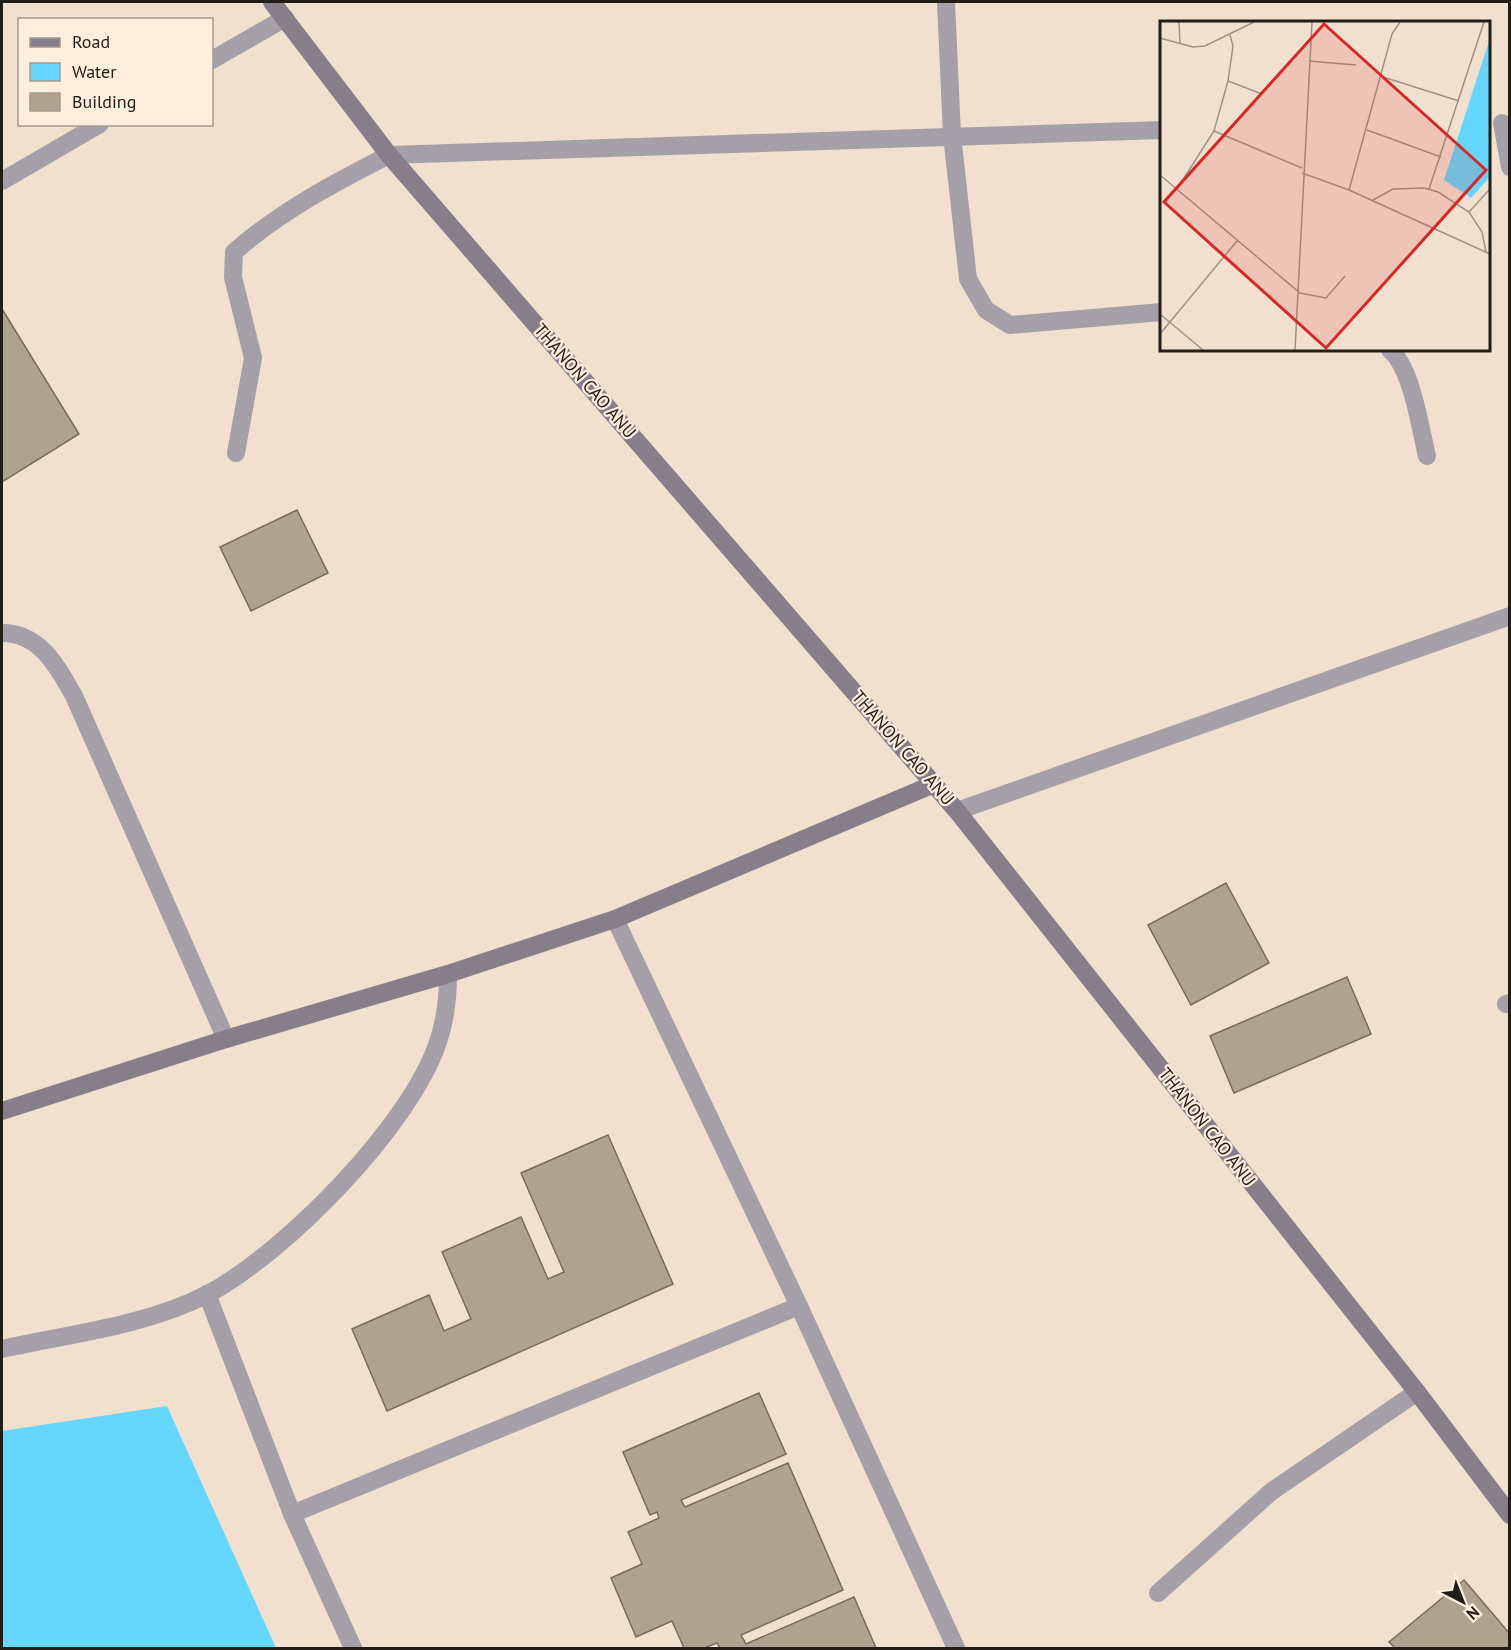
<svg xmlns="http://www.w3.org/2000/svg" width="1511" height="1650" viewBox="0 0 1511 1650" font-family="'PT Sans',sans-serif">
  <rect width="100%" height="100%" fill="#f2e0cf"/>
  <polygon fill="#66d7fc" points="167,1406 276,1648 2,1648 2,1431"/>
  <g fill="#afa390" stroke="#776b5a" stroke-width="1.5">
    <polygon points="2,309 79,434 2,482"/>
    <polygon points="297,510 328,573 251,611 220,547"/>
    <polygon points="1226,883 1269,963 1191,1005 1148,925"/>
    <polygon points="1347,977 1371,1034 1234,1093 1210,1036"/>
    <polygon points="608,1135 673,1284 387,1411 352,1329 429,1295 444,1331 471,1319 442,1252 521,1217 548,1279 564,1272 521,1173"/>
    <polygon points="759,1393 786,1454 681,1500 685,1507 788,1463 843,1590 741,1635 746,1644 854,1597 876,1648 720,1648 717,1643 704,1648 684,1648 672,1621 636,1637 611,1578 642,1564 628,1532 659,1518 657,1512 650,1515 623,1452"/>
    <polygon points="1464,1580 1510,1634 1510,1646 1506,1648 1395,1648 1389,1642"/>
  </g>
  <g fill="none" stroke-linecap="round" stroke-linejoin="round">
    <g stroke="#a59fa7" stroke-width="18">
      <polyline points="212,60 285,18"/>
      <polyline points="952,135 968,279 986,310 1010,325 1162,312"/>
      <polyline points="2,181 100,124"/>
      <path d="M1390,350C1412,368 1420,428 1427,456"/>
      <path d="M2,633C40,633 57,666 74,696L226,1039"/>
    </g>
    <g stroke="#a59fa7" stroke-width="18">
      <polyline points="946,2 952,135"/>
      <polyline points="1502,123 1510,167"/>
      <path d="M236,453L253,358L233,277L234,252C281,211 334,183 389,155L1162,130"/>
      <polyline points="957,811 1510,616"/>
      <polyline points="615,919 799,1306 956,1648"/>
      <polyline points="1506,1004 1510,1003"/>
      <polyline points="207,1294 292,1514 353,1648"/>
      <path d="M2,1349C70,1334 145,1326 208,1294C286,1252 410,1126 438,1042C446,1019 448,998 448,974"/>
      <polyline points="292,1514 799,1306"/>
      <polyline points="1158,1593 1272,1491 1417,1392"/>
    </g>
    <g stroke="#877e8a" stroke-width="18">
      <polyline points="272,2 389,155 957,811 1417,1392 1510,1515"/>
      <polyline points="2,1111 226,1039 448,974 615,919 934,784"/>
    </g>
  </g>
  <g text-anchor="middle" stroke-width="4.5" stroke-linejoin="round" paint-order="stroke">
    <g font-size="18" fill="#231d17" stroke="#fed">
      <text transform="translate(585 381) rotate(49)" y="6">THANON CAO ANU</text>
      <text transform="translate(903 748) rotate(49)" y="6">THANON CAO ANU</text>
      <text transform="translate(1207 1127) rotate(52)" y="6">THANON CAO ANU</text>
    </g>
  </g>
  <g transform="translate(1160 21)">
    <rect width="330" height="330" fill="#f2e0cf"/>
    <path d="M330,17V156L311,177L284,159Z" fill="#66d7fc"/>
    <path fill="none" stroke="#9f9285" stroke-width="1.5" d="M19,1L20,23M0,17L33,26L45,25L94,1M149,40L196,44M223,56L299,80M68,60L102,73M207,109L281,136M54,110L142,147M142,152L189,169L330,233M0,154L140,272L166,277L185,255M17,168L54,110L68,60L73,25L70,14M269,168L324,1M189,169L232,13L240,1M213,179L233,168L264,167L278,171L309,191L322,211L326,231M309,191L330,168M0,293L43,329M0,313L77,220M135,329L152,1"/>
    <path fill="#d62828" fill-opacity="0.15" stroke="#d62828" stroke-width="3" d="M164,3L326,149L166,327L4,181Z"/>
    <rect width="330" height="330" fill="none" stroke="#231d17" stroke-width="3"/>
  </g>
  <rect width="1511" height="1650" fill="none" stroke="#231d17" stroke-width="6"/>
  <rect x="18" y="18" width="195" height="108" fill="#ffeedd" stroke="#a79a8e" stroke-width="1.5"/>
  <rect x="30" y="38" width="30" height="9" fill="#877e8a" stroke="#a79a8e" stroke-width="1.5"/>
  <text x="72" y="48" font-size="18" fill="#231d17">Road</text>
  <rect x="30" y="63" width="30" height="18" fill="#66d7fc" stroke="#a79a8e" stroke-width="1.5"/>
  <text x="72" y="78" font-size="18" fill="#231d17">Water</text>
  <rect x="30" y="93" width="30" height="18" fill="#afa390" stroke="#a79a8e" stroke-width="1.5"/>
  <text x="72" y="108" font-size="18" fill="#231d17">Building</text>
  <g transform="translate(1463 1602) rotate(138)" stroke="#ffeedd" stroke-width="4.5" paint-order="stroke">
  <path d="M0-4.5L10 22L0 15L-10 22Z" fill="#231d17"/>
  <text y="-9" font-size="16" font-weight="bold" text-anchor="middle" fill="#231d17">N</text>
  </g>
</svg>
